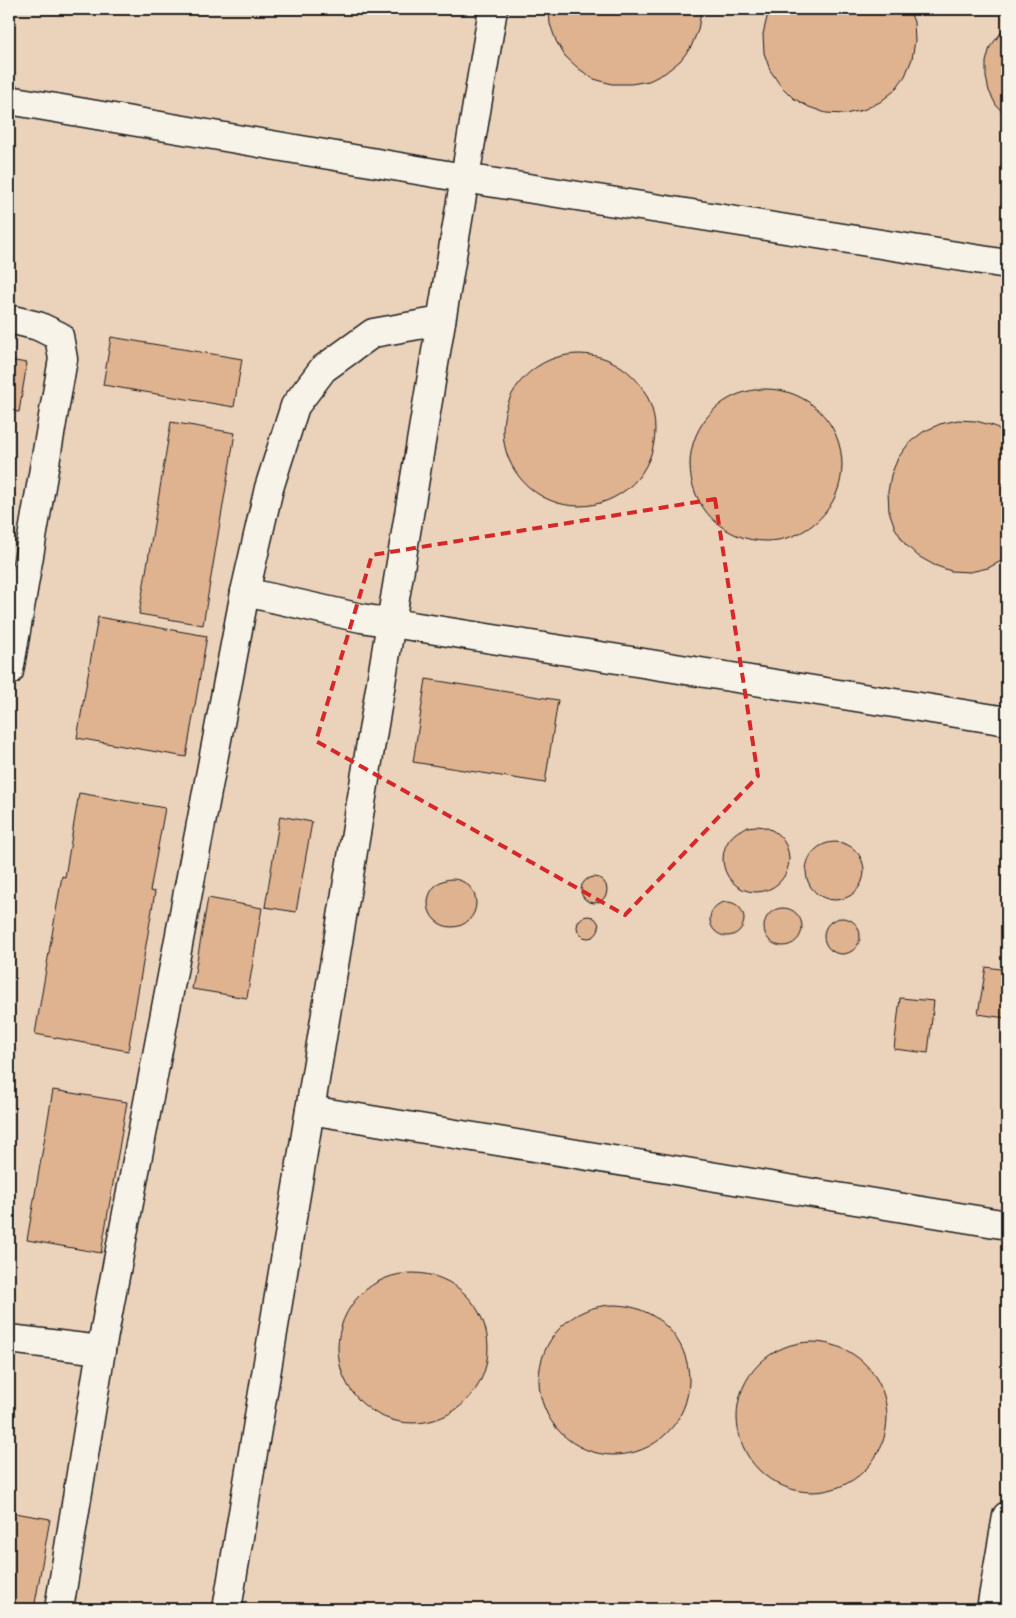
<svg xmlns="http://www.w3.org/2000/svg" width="1016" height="1618" viewBox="0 0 1016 1618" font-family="'Gochi Hand',sans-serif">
  <rect width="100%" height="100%" fill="#f0e0ce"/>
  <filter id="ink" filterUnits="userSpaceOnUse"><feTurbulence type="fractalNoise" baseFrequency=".02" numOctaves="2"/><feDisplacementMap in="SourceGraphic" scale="10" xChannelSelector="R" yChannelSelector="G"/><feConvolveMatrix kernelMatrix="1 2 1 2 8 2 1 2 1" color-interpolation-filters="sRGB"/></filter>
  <g filter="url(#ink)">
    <rect fill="#ebd2bb" x="9" y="9" width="998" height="1600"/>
    <g fill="#dfb290" stroke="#1c1c1c">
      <polygon points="549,9 701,9 701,12 698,30 691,47 680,61 665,73 649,81 631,84 612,84 594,79 579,69 565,56 556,41 550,24"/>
      <polygon points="769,9 909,9 914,22 915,41 912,59 905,76 894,91 880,102 863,110 845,114 826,113 809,107 793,98 780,85 770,70 764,53 763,34"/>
      <polygon points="1007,25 1007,117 996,105 989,91 986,77 986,62 990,47"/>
      <polygon points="111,337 242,359 234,407 103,385"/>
      <circle cx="579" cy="430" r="76"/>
      <polygon points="9,360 27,363 19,412 9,411"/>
      <circle cx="766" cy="465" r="76"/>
      <polygon points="958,420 976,421 994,426 1007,434 1007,558 988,568 970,572 951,571 934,565 918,556 905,544 895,528 889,511 888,492 891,475 898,458 909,443 923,432 940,424"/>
      <polygon points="171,422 235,433 203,625 139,614"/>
      <polygon points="98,617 207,636 186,757 77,738"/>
      <polygon points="426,679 558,700 545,783 413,762"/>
      <polygon points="79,793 165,808 150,891 155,892 128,1051 35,1034 62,876 65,877"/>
      <polygon points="280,816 312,822 296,912 265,907"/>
      <circle cx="756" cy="859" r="33"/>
      <circle cx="835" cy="871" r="29"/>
      <circle cx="594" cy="890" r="13"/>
      <circle cx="452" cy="903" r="24"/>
      <polygon points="208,898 262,908 247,998 192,989"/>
      <circle cx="727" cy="919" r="17"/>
      <circle cx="783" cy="927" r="19"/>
      <circle cx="588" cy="927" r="11"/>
      <circle cx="842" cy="936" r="18"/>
      <polygon points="986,967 1007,970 1005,1018 978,1014"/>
      <polygon points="900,998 934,1001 928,1053 894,1049"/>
      <polygon points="53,1090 127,1102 101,1253 27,1240"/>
      <circle cx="413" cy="1348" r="75"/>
      <circle cx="614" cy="1380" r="75"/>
      <circle cx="812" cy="1417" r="75"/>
      <polygon points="9,1512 50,1519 34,1609 9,1609"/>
    </g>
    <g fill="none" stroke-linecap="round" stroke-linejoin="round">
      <g stroke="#1c1c1c" stroke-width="31">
        <g id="minor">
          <polyline points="9,100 464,178 1007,264"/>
          <polyline points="9,319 38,326 59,336 63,359 9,671"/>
          <polyline points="245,592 361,618 1007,721"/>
          <polyline points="310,1110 1007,1225"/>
          <polyline points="9,1339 101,1350 59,1609"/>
          <polyline points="101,1350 245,592 269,488 295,406 323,369 373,333 441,321"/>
          <polyline points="227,1609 493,9"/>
          <polyline points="991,1609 1007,1516"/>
        </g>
      </g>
      <use href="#minor" stroke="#f7f3e8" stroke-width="28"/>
    </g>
  </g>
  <path fill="none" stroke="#d62828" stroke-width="4" stroke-dasharray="10 6" stroke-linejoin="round" d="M715,499L758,776L625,915L316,741L372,555Z"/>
  <rect width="1016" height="1618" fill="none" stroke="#f7f3e8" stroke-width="30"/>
  <rect x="15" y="15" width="986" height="1588" fill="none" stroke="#1c1c1c" stroke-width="2" filter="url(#ink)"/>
</svg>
